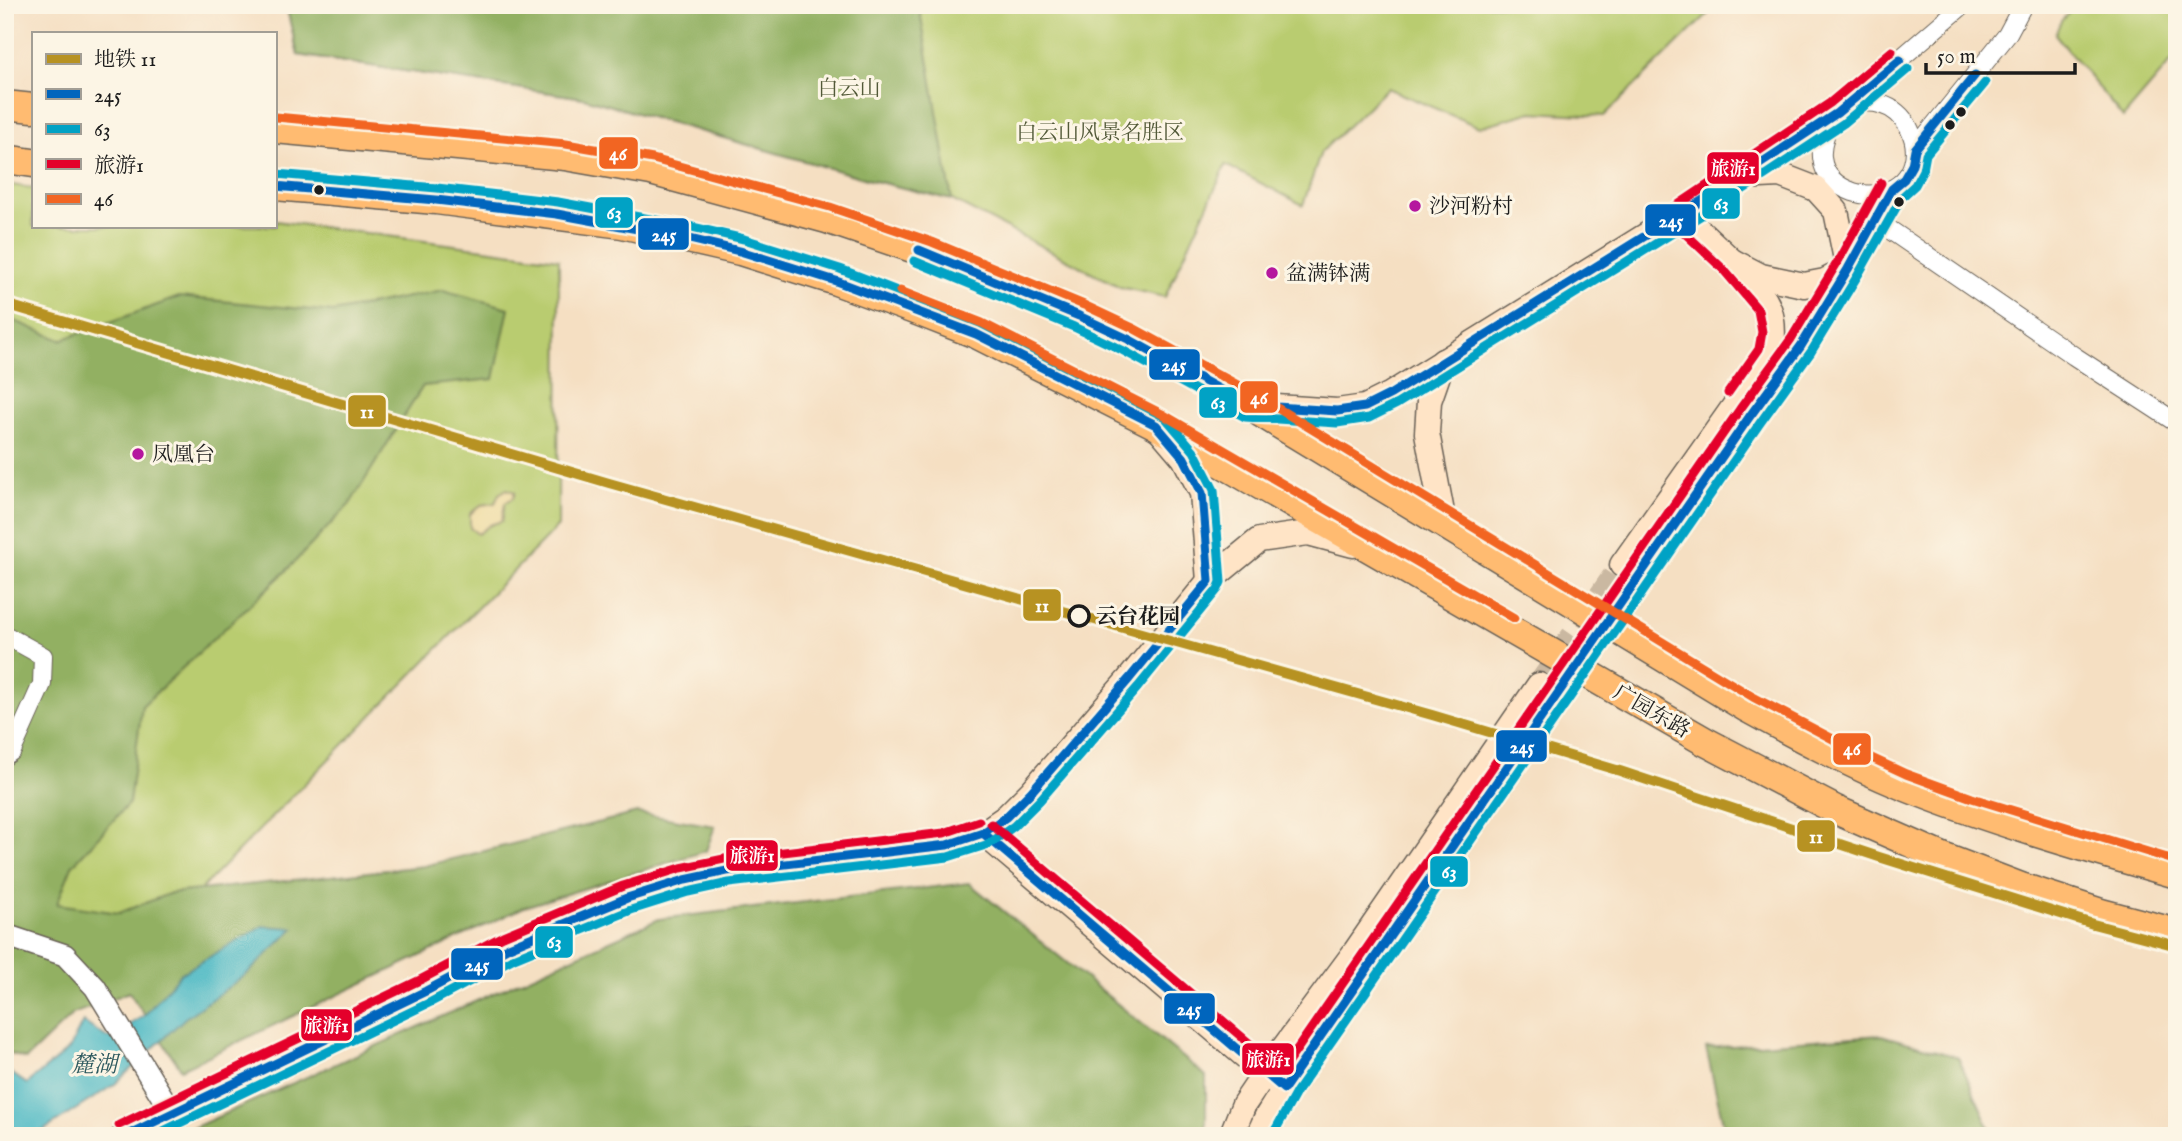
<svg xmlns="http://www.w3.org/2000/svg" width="2182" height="1141" viewBox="0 0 2182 1141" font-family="'IM FELL English','Noto Serif SC',serif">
  <rect width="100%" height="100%" fill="#fcf5e5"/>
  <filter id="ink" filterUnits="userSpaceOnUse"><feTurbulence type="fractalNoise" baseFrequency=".0143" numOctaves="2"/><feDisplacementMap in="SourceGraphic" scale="14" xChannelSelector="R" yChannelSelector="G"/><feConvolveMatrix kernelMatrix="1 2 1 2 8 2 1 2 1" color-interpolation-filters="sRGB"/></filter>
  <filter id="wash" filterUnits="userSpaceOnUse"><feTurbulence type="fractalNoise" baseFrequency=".00686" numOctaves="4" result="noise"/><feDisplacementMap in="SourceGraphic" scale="28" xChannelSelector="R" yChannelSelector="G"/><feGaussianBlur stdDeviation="1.57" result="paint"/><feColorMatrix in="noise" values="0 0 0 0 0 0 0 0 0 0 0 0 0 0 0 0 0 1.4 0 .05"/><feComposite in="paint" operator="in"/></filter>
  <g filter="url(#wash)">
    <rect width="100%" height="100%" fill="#f5dfc2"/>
    <g fill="#b9cc6f" stroke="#6a7446" stroke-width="2">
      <polygon points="286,5 1717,5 1604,116 1532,112 1479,127 1387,88 1321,152 1303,205 1226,165 1165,297 1120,287 952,200 871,180 584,98 298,55"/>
      <polygon points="2076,5 2177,5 2177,55 2123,118 2055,34 2061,21"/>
      <polygon points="5,184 33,188 33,226 275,226 275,221 559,259 558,526 155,936 5,918"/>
    </g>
    <g fill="#92b062" stroke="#57663f" stroke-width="2">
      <polygon points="286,5 919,5 952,200 871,180 584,98 298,55"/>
      <polygon points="443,290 509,308 494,379 423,386 350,504 287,570 142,706 129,803 72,866 57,904 119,913 171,893 424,866 637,813 715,826 706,851 524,907 181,1069 129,992 73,1014 26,1059 5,1052 5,317 61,340 179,297 333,312"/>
      <polygon points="969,883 1206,1076 1206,1136 175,1136 659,919"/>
      <polygon points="1881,1035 1958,1057 1993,1136 1726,1136 1706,1048"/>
    </g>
    <polygon fill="#eeda9e" stroke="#857b5d" stroke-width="2" points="507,489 515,492 513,498 505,503 502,521 490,525 478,534 470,528 470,514 481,505 495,503 499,494"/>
    <polygon fill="#4ab8c4" stroke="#336a70" stroke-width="2" points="263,926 294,928 247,974 185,1018 115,1084 35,1136 5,1136 5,1069 27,1084 69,1049 83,1022 108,1038 145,1015 180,974"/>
  </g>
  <g filter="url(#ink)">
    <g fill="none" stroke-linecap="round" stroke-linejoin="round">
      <g stroke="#cab8a1" stroke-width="24" stroke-dasharray="24 12" stroke-linecap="butt">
        <polyline points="1539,685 1622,565"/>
        <polyline points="1555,698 1640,576"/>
      </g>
      <g stroke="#686056" stroke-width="20">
        <g id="minor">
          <polyline points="1915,149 2007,35 2023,5"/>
          <path d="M1742,176L1837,113C1903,71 1947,169 1885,192C1875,195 1864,196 1853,192C1813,178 1816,143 1837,113L1963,5"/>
          <polyline points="1874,219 2074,356 2177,423"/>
          <polyline points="1848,269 1892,189"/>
          <polyline points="5,635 43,656 42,684 12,751 5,756"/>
        </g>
      </g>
      <g stroke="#686056" stroke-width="24">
        <polyline id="tertiary" points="5,935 65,955 95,987 172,1113"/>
      </g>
      <g stroke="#686056" stroke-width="27">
        <g id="secondary">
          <polyline points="1683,215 1732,261 1761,276 1804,285 1825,281 1848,269"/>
          <polyline points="1443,361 1429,401 1427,433 1444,523"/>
          <polyline points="1248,405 1337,411 1365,407 1391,394 1740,177 1780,175 1816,189 1836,211 1848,269"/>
          <polyline points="1161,431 1184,458 1202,493 1209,581"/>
          <path d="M1622,565L1771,354C1779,303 1762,296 1732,261"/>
          <polyline points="1640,576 1801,346 1848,269"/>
          <polyline points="983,833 1278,1084"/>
          <polyline points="124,1136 426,991 509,947 627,898 685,880 727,871 947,845 983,833 1006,817 1031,792 1129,679 1209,581 1259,540 1308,533 1353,545"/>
          <polyline points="1231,1136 1244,1104 1265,1073 1355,952 1539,685"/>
          <polyline points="1258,1136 1267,1116 1287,1084 1555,698"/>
        </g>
      </g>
      <g stroke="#686056" stroke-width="31">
        <g id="primary">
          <polyline points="5,105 33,108"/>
          <path d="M275,129L565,156L651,171L827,219L927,253L1079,316L1128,339L1248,405L1747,708C1798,736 1848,763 1901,785C1988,820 2086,848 2177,874"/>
          <polyline points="5,159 33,163"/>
          <polyline points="275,186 436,200 622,224 740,251 836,281 920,312 976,334 1156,425 1706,742 1836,810 1945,858 2021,887 2101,913 2177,933"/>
        </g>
      </g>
      <use href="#minor" stroke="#fff" stroke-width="18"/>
      <use href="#tertiary" stroke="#fff" stroke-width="21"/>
      <use href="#secondary" stroke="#ffe4c6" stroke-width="24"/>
      <use href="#primary" stroke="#ffbb71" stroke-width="28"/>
      <g stroke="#fcf5e5" stroke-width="14">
        <g id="bus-1">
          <polyline points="919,250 1079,316 1128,339 1248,405 1337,411 1365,407 1391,394 1740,177 1837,113 1900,60"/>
          <polyline points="983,833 1284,1089 1750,416 1801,346 1848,269 1892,189 1904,179 1912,165 1915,149 1975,75"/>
          <polyline points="125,1136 426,991 509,947 627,898 685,880 727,871 947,845 983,833 1006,817 1031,792 1129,679 1209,581 1202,493 1184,458 1156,425 976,334 836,281 740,251 686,238 557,214 436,200 275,186"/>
        </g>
      </g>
      <g stroke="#fcf5e5" stroke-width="14">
        <g id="bus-2">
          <polyline points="914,261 1074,327 1122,350 1245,417 1337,423 1369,418 1397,404 1747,187 1844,123 1908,69"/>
          <polyline points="153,1136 431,1002 514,958 631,910 688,892 729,883 948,857 989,844 1014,826 1040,800 1138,687 1218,589 1221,582 1214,490 1194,451 1165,417 980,323 840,269 744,239 688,226 558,202 437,188 276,174"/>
          <polyline points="1272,1136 1297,1091 1760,423 1811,352 1858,275 1902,197 1915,185 1923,170 1926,154 1985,83"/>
        </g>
      </g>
      <g stroke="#fcf5e5" stroke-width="14">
        <g id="bus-3">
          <polyline points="1728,393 1759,349 1762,332 1758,310 1723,269 1674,223 1671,216 1672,209 1830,103 1892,51"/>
          <polyline points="991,824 1282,1071 1740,409 1791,339 1837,263 1881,183"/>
          <polyline points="119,1125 420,980 503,936 623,886 681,868 724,859 944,833 979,821"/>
        </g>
      </g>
      <g stroke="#fcf5e5" stroke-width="14">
        <g id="bus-4">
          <polyline points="276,117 566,144 653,159 830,207 932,242 1084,305 1133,328 1254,394 1753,697 1848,747 1906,774 1972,798 2177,861"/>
          <polyline points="900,291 982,323 1162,414 1514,618"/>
        </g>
      </g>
      <use href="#bus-1" stroke="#0065bd" stroke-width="9"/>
      <use href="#bus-2" stroke="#01a2c5" stroke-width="9"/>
      <use href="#bus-3" stroke="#e4002b" stroke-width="9"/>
      <use href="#bus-4" stroke="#f26522" stroke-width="9"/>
      <g stroke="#fcf5e5" stroke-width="16">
        <polyline id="metro-1" points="5,304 609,483 1432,715 1620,771 1879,857 2093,924 2177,946"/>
      </g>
      <use href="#metro-1" stroke="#b79222" stroke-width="10"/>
    </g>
  </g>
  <g fill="#1c1c1c" stroke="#fcf5e5" stroke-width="2.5">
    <circle cx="1961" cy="112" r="6"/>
    <circle cx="1950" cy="125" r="6"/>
    <circle cx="319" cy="190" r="6"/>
    <circle cx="1899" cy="202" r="6"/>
  </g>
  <g fill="#b5179e" stroke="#fcf5e5" stroke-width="2.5">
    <circle cx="1415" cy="206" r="7"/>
    <circle cx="1272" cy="273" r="7"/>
    <circle cx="138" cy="454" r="7"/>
  </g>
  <circle fill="#fcf5e5" stroke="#1c1c1c" stroke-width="3.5" cx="1079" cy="616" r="10"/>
  <g text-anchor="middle" stroke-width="6" stroke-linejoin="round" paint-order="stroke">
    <g font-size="21" fill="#535a39" stroke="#fcf5e5">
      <text x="849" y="95">白云山</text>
      <text x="1100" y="139">白云山风景名胜区</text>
    </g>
    <g font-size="21" fill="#1c1c1c" stroke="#fcf5e5" text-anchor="start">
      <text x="1429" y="213">沙河粉村</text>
      <text x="1286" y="280">盆满钵满</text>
      <text x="152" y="461">凤凰台</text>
    </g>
    <g font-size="21" font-weight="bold" fill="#1c1c1c" stroke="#fcf5e5" text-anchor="start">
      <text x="1096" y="623">云台花园</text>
    </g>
    <g font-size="21" fill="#1c1c1c" stroke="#fcf5e5">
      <text transform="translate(1652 711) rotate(30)" y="7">广园东路</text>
    </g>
    <g font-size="23" font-style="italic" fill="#2e5a5f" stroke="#fcf5e5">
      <text x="94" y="1072">麓湖</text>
    </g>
  </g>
  <g stroke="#fcf5e5" stroke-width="2.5">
    <rect x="598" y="136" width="41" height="34" rx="7" fill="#f26522"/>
    <rect x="1706" y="151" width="54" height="34" rx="7" fill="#e4002b"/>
    <rect x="1701" y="187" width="40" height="33" rx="7" fill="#01a2c5"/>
    <rect x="594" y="196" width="40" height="33" rx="7" fill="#01a2c5"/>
    <rect x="1644" y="203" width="53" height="34" rx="7" fill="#0065bd"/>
    <rect x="637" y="217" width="53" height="34" rx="7" fill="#0065bd"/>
    <rect x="1148" y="348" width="53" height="33" rx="7" fill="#0065bd"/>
    <rect x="1239" y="380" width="40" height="34" rx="7" fill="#f26522"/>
    <rect x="1198" y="386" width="40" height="33" rx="7" fill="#01a2c5"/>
    <rect x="347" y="394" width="40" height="34" rx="7" fill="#b79222"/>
    <rect x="1022" y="588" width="40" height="34" rx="7" fill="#b79222"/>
    <rect x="1495" y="729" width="53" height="34" rx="7" fill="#0065bd"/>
    <rect x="1832" y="732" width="40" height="34" rx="7" fill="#f26522"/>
    <rect x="1796" y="819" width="40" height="34" rx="7" fill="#b79222"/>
    <rect x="725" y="839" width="54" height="33" rx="7" fill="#e4002b"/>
    <rect x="1429" y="855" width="40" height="33" rx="7" fill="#01a2c5"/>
    <rect x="534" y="925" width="40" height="34" rx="7" fill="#01a2c5"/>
    <rect x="450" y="947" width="54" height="34" rx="7" fill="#0065bd"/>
    <rect x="1163" y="992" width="53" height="33" rx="7" fill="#0065bd"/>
    <rect x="300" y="1008" width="53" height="34" rx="7" fill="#e4002b"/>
    <rect x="1241" y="1042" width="54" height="34" rx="7" fill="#e4002b"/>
  </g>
  <g font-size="19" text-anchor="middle" font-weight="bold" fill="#fff">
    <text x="618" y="160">46</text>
    <text x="1733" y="175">旅游1</text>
    <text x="1721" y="210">63</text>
    <text x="614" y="219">63</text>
    <text x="1671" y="227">245</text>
    <text x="664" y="241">245</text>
    <text x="1174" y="371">245</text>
    <text x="1259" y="404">46</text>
    <text x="1218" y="409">63</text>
    <text x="367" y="418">11</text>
    <text x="1042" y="612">11</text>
    <text x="1522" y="753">245</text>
    <text x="1852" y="755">46</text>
    <text x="1816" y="843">11</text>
    <text x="752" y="862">旅游1</text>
    <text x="1449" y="878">63</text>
    <text x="554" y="948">63</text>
    <text x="477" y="971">245</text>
    <text x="1189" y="1015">245</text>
    <text x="326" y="1032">旅游1</text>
    <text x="1268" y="1066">旅游1</text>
  </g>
  <rect width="2182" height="1141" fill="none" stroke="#fcf5e5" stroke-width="28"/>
  <rect x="32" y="32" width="245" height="196" fill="#fcf5e5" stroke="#a29e95" stroke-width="2"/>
  <rect x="46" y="54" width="35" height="10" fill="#b79222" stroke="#a29e95" stroke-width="2"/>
  <text x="94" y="66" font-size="21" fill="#1c1c1c">地铁 11</text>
  <rect x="46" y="89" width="35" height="10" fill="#0065bd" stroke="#a29e95" stroke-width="2"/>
  <text x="94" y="102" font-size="21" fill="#1c1c1c">245</text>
  <rect x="46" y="124" width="35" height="10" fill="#01a2c5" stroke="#a29e95" stroke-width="2"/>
  <text x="94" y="136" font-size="21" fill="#1c1c1c">63</text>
  <rect x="46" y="159" width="35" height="10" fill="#e4002b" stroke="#a29e95" stroke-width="2"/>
  <text x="94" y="172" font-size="21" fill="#1c1c1c">旅游1</text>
  <rect x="46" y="194" width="35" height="10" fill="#f26522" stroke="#a29e95" stroke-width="2"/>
  <text x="94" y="206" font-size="21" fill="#1c1c1c">46</text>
  <path d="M1926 63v10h149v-10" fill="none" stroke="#1c1c1c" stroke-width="3.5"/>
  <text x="1937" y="63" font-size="21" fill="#1c1c1c" stroke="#fcf5e5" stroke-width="5" paint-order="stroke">50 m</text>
</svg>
